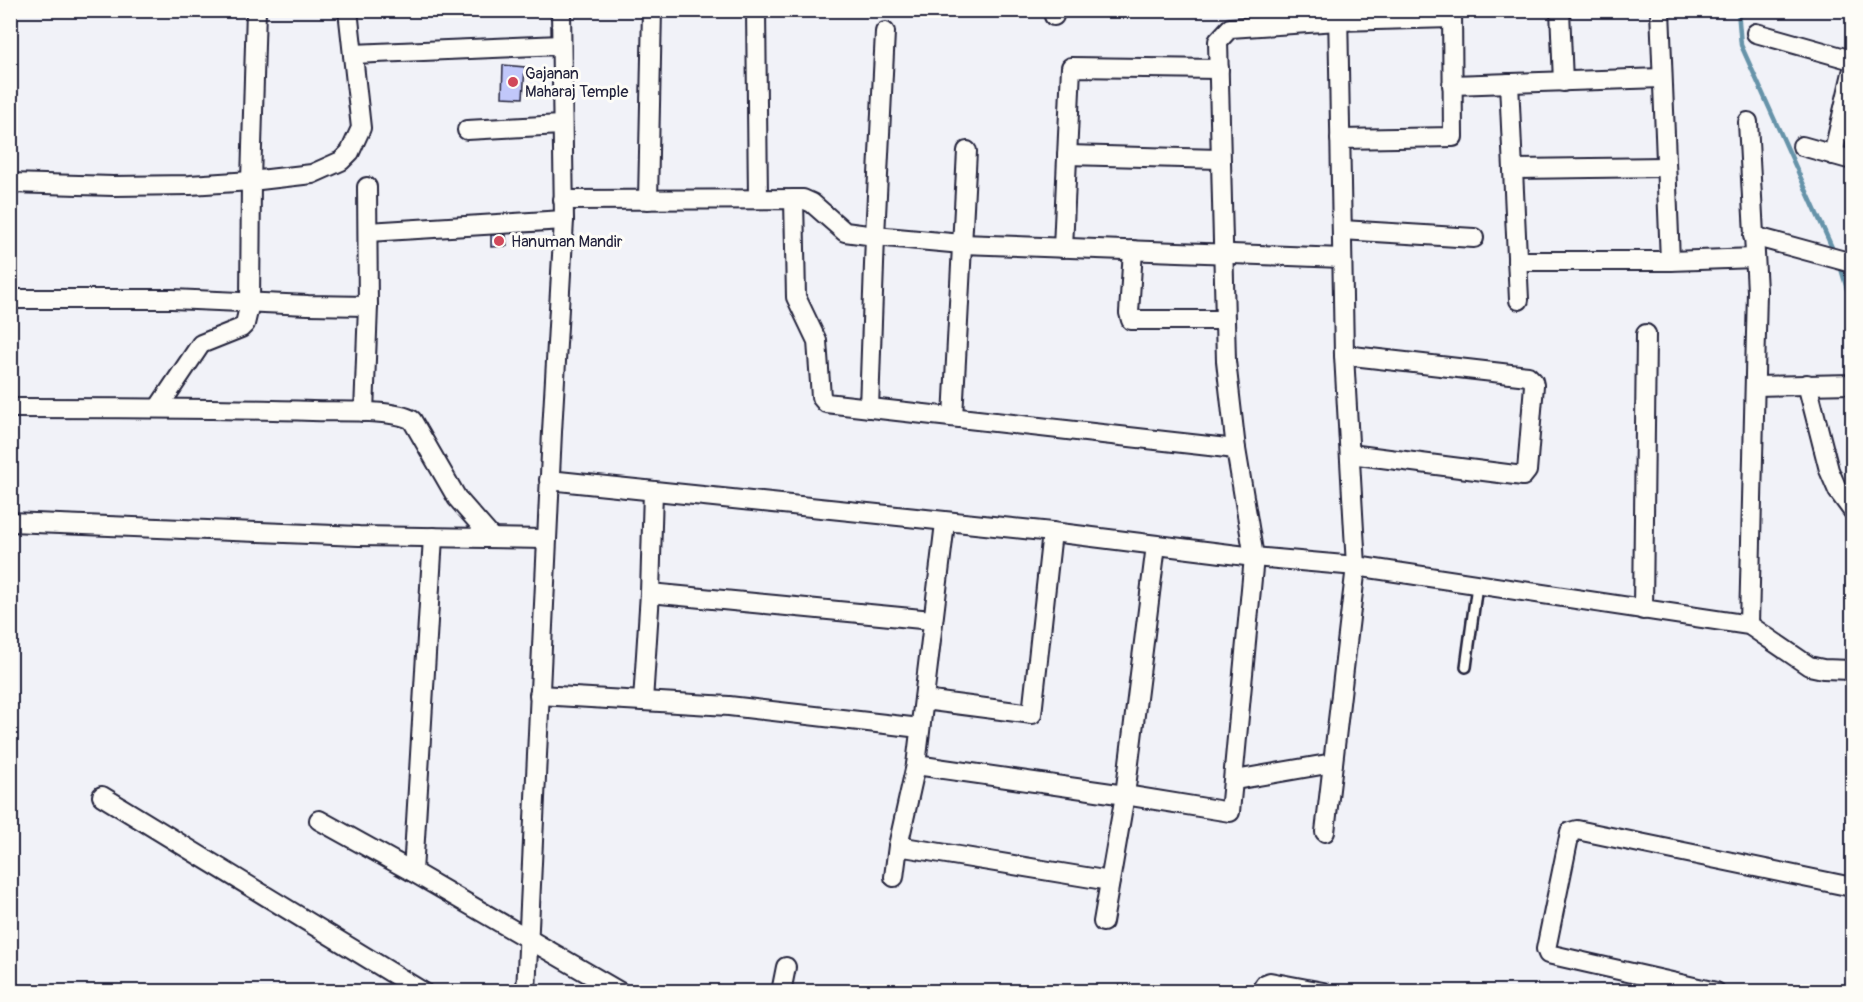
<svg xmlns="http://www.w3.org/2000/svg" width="1863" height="1002" viewBox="0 0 1863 1002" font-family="Pangolin,sans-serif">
  <rect width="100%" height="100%" fill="#f1f2f8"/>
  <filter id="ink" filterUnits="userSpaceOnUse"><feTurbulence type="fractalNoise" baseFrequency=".0167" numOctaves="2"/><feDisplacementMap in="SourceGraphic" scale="12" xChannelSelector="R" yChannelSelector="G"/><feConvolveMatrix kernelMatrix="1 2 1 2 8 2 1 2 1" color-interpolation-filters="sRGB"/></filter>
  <g filter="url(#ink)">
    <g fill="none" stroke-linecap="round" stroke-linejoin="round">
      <g stroke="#6693a9" stroke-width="4.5">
        <polyline points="1738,10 1741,45 1834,252"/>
        <polyline points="1840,265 1852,306"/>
      </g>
    </g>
    <g fill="#c1c8fa" stroke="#22223b" stroke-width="1.5">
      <polygon points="503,65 525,67 523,98 502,97"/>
      <polygon points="491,235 506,235 507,246 491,247"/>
    </g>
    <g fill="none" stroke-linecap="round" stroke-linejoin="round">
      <g stroke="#22223b" stroke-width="14">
        <polyline id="lane" points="1466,667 1477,585"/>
      </g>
      <g stroke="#22223b" stroke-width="22">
        <g id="street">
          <polyline points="756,10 758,199"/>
          <polyline points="1560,10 1563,82"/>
          <polyline points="1054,16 1055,10"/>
          <polyline points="1756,33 1852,60"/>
          <polyline points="353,54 561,45"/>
          <polyline points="1509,83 1519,300"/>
          <polyline points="1452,85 1662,78"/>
          <polyline points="1748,122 1757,291 1749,625"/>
          <polyline points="467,130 561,125"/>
          <polyline points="1340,139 1453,137 1452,10"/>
          <polyline points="1802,146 1852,160"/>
          <polyline points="1067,155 1220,159"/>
          <polyline points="1833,155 1852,73"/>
          <polyline points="1513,169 1665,167"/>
          <polyline points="10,183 113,186 190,185 251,181 312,174 341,161 350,152 361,128 348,10"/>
          <polyline points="794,199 796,297 817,341 821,397 826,403 1236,449"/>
          <polyline points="563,200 803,199 812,203 845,232 875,236 962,244 1342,258"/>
          <polyline points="648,200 652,10"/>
          <polyline points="1342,230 1474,238"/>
          <polyline points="368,232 564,220"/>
          <polyline points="1753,236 1852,263"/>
          <polyline points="1063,248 1071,67 1219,69"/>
          <polyline points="1133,250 1129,313 1131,320 1225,320"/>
          <polyline points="1517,261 1670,261 1660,10"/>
          <polyline points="1670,261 1755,258"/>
          <polyline points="10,299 172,299 308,305 368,306"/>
          <polyline points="1344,355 1528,376 1533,381 1534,385 1527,471 1523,476 1350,454"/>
          <polyline points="1807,384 1829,470 1838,491 1852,510"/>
          <polyline points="1756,386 1852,384"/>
          <path d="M10,408C111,408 212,408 312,411C336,412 393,409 412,420L457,498L492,538"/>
          <polyline points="158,408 201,344 241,328 245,324 250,303 251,181 256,10"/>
          <polyline points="869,408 875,236 885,32"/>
          <polyline points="364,412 368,306 367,187"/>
          <polyline points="953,417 967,151"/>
          <polyline points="549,480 1052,532 1254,557 1356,566 1749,625 1809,666 1823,669 1852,670"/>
          <polyline points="10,522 359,536 546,539"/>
          <polyline points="650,593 932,620"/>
          <polyline points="1643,610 1646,334"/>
          <polyline points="539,695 729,706 920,728"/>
          <polyline points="924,700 1032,714 1052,532"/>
          <polyline points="643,701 650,593 653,491"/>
          <polyline points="916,765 1125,795 1230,812 1254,557 1236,449 1226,361 1218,41 1230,28 1338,21 1452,18"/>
          <polyline points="1235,780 1333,763"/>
          <polyline points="102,796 423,992"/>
          <polyline points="319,820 413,872 620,992"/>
          <polyline points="1325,832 1356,566 1344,355 1338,10"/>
          <polyline points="898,846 1110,881"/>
          <polyline points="413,872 433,537"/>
          <polyline points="894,877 898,846 916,765 945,523"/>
          <polyline points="1103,922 1125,795 1156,545"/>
          <polyline points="526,992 552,432 564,220 561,10"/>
          <polyline points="781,992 786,967"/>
          <polyline points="1260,992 1265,984 1270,982 1323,992"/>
          <polyline points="1716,992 1548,954 1546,949 1570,832 1577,830 1852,887"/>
        </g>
      </g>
      <use href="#lane" stroke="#fdfcf7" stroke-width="9"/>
      <use href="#street" stroke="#fdfcf7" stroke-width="18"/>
    </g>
  </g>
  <g fill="#d1495b" stroke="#fdfcf7" stroke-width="2">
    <circle cx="513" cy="82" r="6"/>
    <circle cx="499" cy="241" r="6"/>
  </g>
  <g text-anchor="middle" stroke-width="6" stroke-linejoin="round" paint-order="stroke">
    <g font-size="16" fill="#22223b" stroke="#fdfcf7" text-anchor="start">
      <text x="525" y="79">Gajanan<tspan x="525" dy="18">Maharaj Temple</tspan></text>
      <text x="511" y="247">Hanuman Mandir</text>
    </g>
  </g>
  <rect width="1863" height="1002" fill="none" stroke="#fdfcf7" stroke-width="36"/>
  <rect x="18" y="18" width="1827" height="966" fill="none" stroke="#22223b" stroke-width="2" filter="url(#ink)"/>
</svg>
